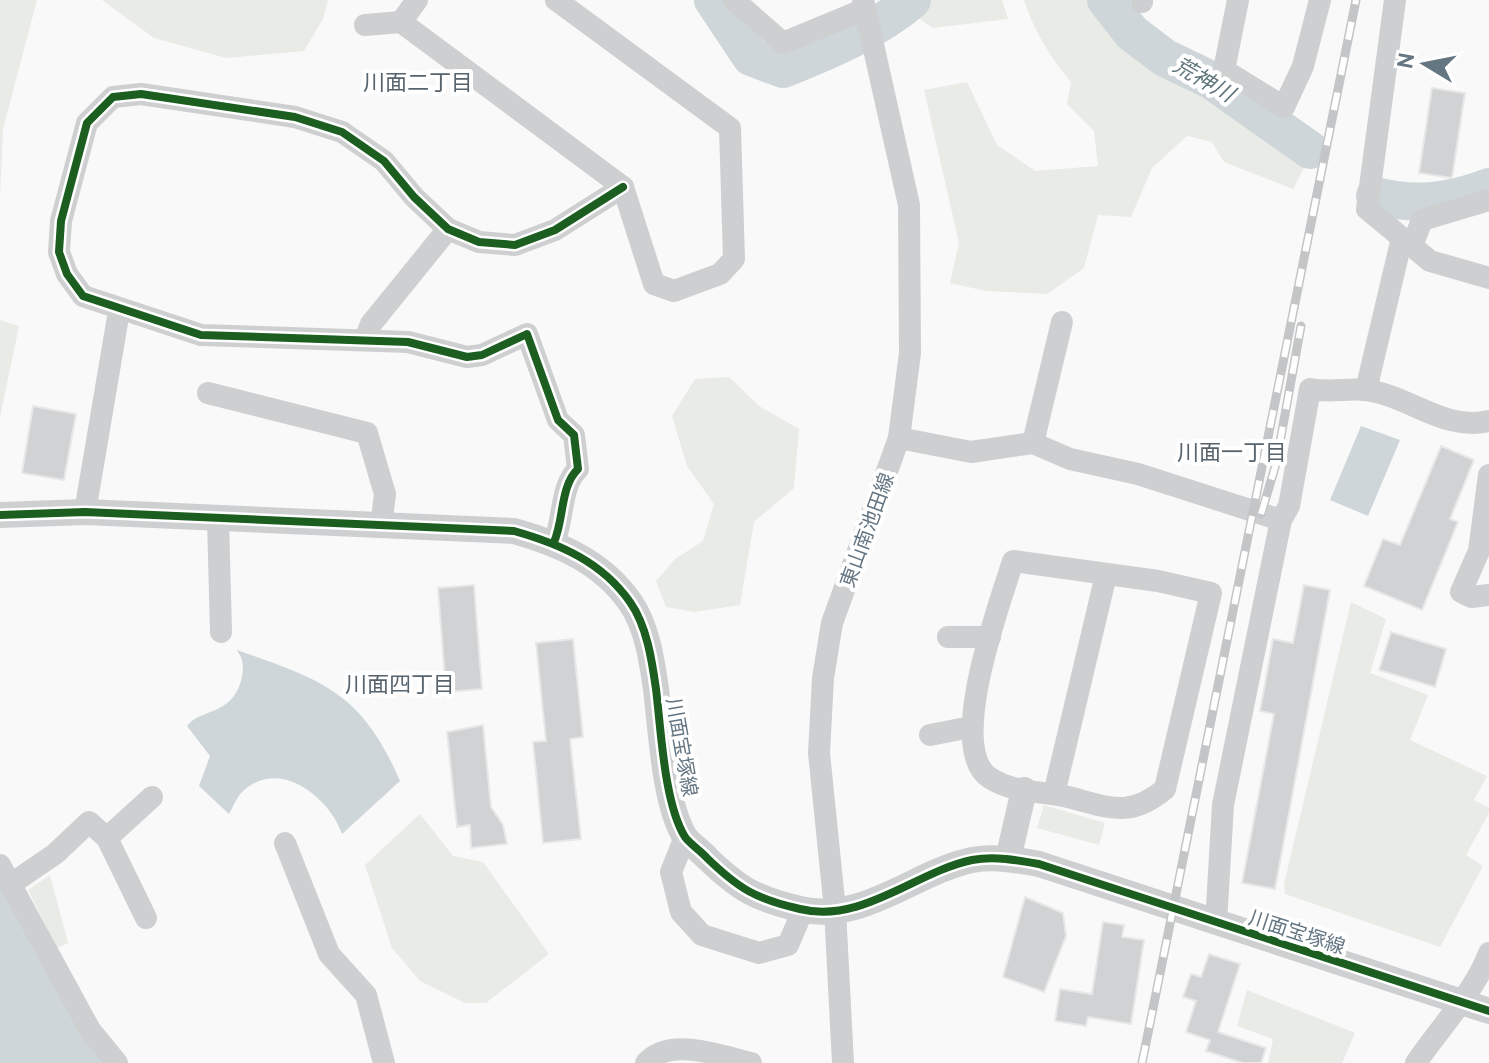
<svg xmlns="http://www.w3.org/2000/svg" width="1489" height="1063" viewBox="0 0 1489 1063" font-family="Overpass,'Noto Sans JP',sans-serif">
  <rect width="100%" height="100%" fill="#f9f9f9"/>
  <g fill="#e8ebe6">
    <polygon points="0,0 37,0 3,129 0,199"/>
    <polygon points="102,0 328,0 323,19 304,51 226,58 154,38"/>
    <polygon points="912,0 1002,0 1008,19 933,28 908,11"/>
    <path d="M1024,0H1127L1157,39L1269,120L1308,160L1293,189L1224,162L1212,142L1187,136L1152,168L1131,217L1098,215L1084,268L1047,294L986,291L950,283L959,243L924,90L967,82L997,145L1035,171L1098,166L1094,131L1067,104L1071,82C1050,57 1034,31 1024,0Z"/>
    <polygon points="0,320 19,326 0,417"/>
    <polygon points="729,377 759,406 799,429 794,488 754,522 740,605 694,612 666,607 656,581 675,559 703,541 714,504 687,466 672,416 695,379"/>
    <polygon points="1351,602 1386,619 1370,673 1428,695 1410,740 1487,776 1474,800 1489,808 1489,813 1466,855 1483,866 1440,947 1285,894 1284,884"/>
    <polygon points="1044,805 1105,823 1099,845 1037,828"/>
    <polygon points="420,814 453,856 483,862 549,954 486,1003 465,1003 420,981 392,948 365,865"/>
    <polygon points="50,875 68,943 57,948 28,890"/>
    <polygon points="1247,990 1355,1033 1342,1063 1268,1063 1273,1039 1237,1026"/>
  </g>
  <g fill="#ced6d9">
    <polygon points="1361,426 1400,440 1368,516 1330,500"/>
    <path d="M237,650C322,680 362,692 400,781L342,834C330,798 279,756 242,792C237,797 233,807 229,814L199,786L210,756L187,726C201,708 231,716 241,681C244,668 244,661 237,650Z"/>
    <polygon points="0,886 74,1022 103,1063 0,1063"/>
  </g>
  <g fill="none" stroke-linecap="round" stroke-linejoin="round">
    <g stroke="#ced6d9" stroke-width="38">
      <path d="M713,0L751,57L783,69C826,52 876,31 912,0"/>
      <polyline points="1106,0 1132,33 1165,58 1211,80 1310,150"/>
      <path d="M1375,196C1416,206 1450,202 1489,187"/>
    </g>
  </g>
  <g fill="#d0d2d3" stroke="#e8e8e8" stroke-width="2">
    <polygon points="1432,88 1465,93 1452,178 1419,173"/>
    <polygon points="33,406 76,414 64,480 22,473"/>
    <polygon points="1441,446 1474,460 1450,519 1458,522 1422,610 1364,586 1383,539 1400,545"/>
    <polygon points="474,585 482,689 446,692 438,588"/>
    <polygon points="1304,585 1330,590 1275,889 1242,883 1274,714 1260,711 1273,639 1293,643"/>
    <polygon points="1391,632 1446,649 1435,687 1379,670"/>
    <polygon points="573,639 583,737 570,739 581,839 543,843 533,742 546,741 536,643"/>
    <polygon points="483,725 491,807 503,825 507,844 471,848 470,825 457,827 447,732"/>
    <polygon points="1025,897 1063,913 1066,936 1044,992 1003,977"/>
    <polygon points="1103,922 1124,925 1122,937 1144,940 1131,1024 1088,1017 1086,1026 1055,1021 1060,989 1092,994"/>
    <polygon points="1209,954 1240,964 1218,1032 1266,1048 1261,1063 1243,1063 1206,1051 1210,1040 1186,1032 1196,1001 1183,997 1191,974 1201,977"/>
  </g>
  <g fill="none" stroke-linecap="round" stroke-linejoin="round">
    <g stroke="#cecfd0" stroke-width="22">
      <polyline points="417,0 401,22 623,187 654,284 674,291 720,274 734,259 730,128 556,0"/>
      <polyline points="734,0 783,43 865,9"/>
      <polyline points="1238,0 1224,70 1284,107 1303,66 1320,0"/>
      <polyline points="1395,0 1367,209 1430,261 1489,278"/>
      <polyline points="1142,2 1142,0"/>
      <polyline points="365,25 401,22"/>
      <polyline points="1412,246 1422,220 1489,200"/>
      <polyline points="365,339 371,324 448,229"/>
      <polyline points="1366,390 1402,238"/>
      <polyline points="208,393 367,433 385,494 381,526"/>
      <polyline points="899,438 971,452 1033,443 1070,459 1138,474 1281,520"/>
      <polyline points="1033,443 1062,322"/>
      <polyline points="1489,475 1479,551 1461,592 1471,597 1489,595"/>
      <polyline points="85,512 119,311"/>
      <polyline points="218,520 221,632"/>
      <path d="M554,542C564,520 560,486 578,469L574,435L558,420L527,334L482,355L467,357L408,342L201,335L83,296L67,274L59,252L61,221L87,123L113,97L141,94L295,117L342,132L384,161L414,197L448,229L479,242L515,245L555,230L623,187"/>
      <path d="M1013,561L1158,581L1211,593L1165,789C1129,819 1109,807 1068,797C1043,791 1013,793 990,778C945,750 1000,603 1013,561Z"/>
      <polyline points="948,637 990,637"/>
      <polyline points="930,735 971,727"/>
      <polyline points="1054,794 1106,575"/>
      <polyline points="685,837 671,872 681,912 702,935 759,953 788,945 803,910"/>
      <polyline points="107,838 152,797"/>
      <polyline points="285,843 329,954 366,995 384,1063"/>
      <polyline points="0,865 90,1030 117,1063"/>
      <polyline points="11,884 55,854 89,822 107,838 146,918"/>
      <path d="M1216,923L1223,805L1281,520L1289,506L1310,389C1332,393 1346,388 1365,390C1409,395 1444,432 1489,421"/>
      <path d="M646,1063C670,1036 721,1056 751,1063"/>
      <polyline points="843,1063 835,910 819,753 823,678 832,623 899,438 910,353 909,205 863,0"/>
      <path d="M1416,1063C1440,1027 1474,993 1489,953"/>
    </g>
    <g stroke="#cecfd0" stroke-width="26">
      <path d="M0,515L85,512L514,531C560,544 602,562 630,602C647,626 652,661 656,689C661,729 664,803 685,837C690,844 701,851 707,858C739,889 756,899 800,909C862,924 915,872 972,860C994,856 1017,860 1039,864L1489,1011"/>
      <polyline points="1008,859 1024,790"/>
    </g>
    <g stroke="#c3c5c6" stroke-width="9">
      <g id="rail">
        <polyline points="1261,514 1276,464 1301,326"/>
        <polyline points="1142,1063 1356,0"/>
      </g>
    </g>
    <use href="#rail" stroke="#fff" stroke-width="6" stroke-dasharray="18" stroke-linecap="butt"/>
    <g stroke="#fff" stroke-width="13">
      <g id="cycleway">
        <path d="M0,515L85,512L514,531C560,544 602,562 630,602C647,626 652,661 656,689C661,729 664,803 685,837C690,844 701,851 707,858C739,889 756,899 800,909C862,924 915,872 972,860C994,856 1017,860 1039,864L1489,1011"/>
        <path d="M554,542C564,520 560,486 578,469L574,435L558,420L527,334L482,355L467,357L408,342L201,335L83,296L67,274L59,252L61,221L87,123L113,97L141,94L295,117L342,132L384,161L414,197L448,229L479,242L515,245L555,230L623,187"/>
      </g>
    </g>
    <use href="#cycleway" stroke="#1b5e20" stroke-width="8"/>
  </g>
  <g text-anchor="middle" stroke-width="8" stroke-linejoin="round" paint-order="stroke">
    <g font-size="20" fill="#657683" stroke="#fff">
      <text transform="translate(867 530) rotate(-70)" y="7">東山南池田線</text>
      <text transform="translate(682 747) rotate(80)" y="7">川面宝塚線</text>
      <text transform="translate(1297 932) rotate(18)" y="7">川面宝塚線</text>
    </g>
    <g font-size="22" font-style="italic" fill="#60757c" stroke="#fff">
      <text transform="translate(1204 79) rotate(30)" y="8">荒神川</text>
    </g>
    <g font-size="22" fill="#57646e" stroke="#fff">
      <text x="418" y="90">川面二丁目</text>
      <text x="1232" y="460">川面一丁目</text>
      <text x="400" y="692">川面四丁目</text>
    </g>
  </g>
  <g transform="translate(1425 64) rotate(280)" stroke="#ffffff" stroke-width="6" paint-order="stroke">
  <path d="M0-6L14 30L0 20L-14 30Z" fill="#657683"/>
  <text y="-12" font-size="22" font-weight="bold" text-anchor="middle" fill="#657683">N</text>
  </g>
</svg>
